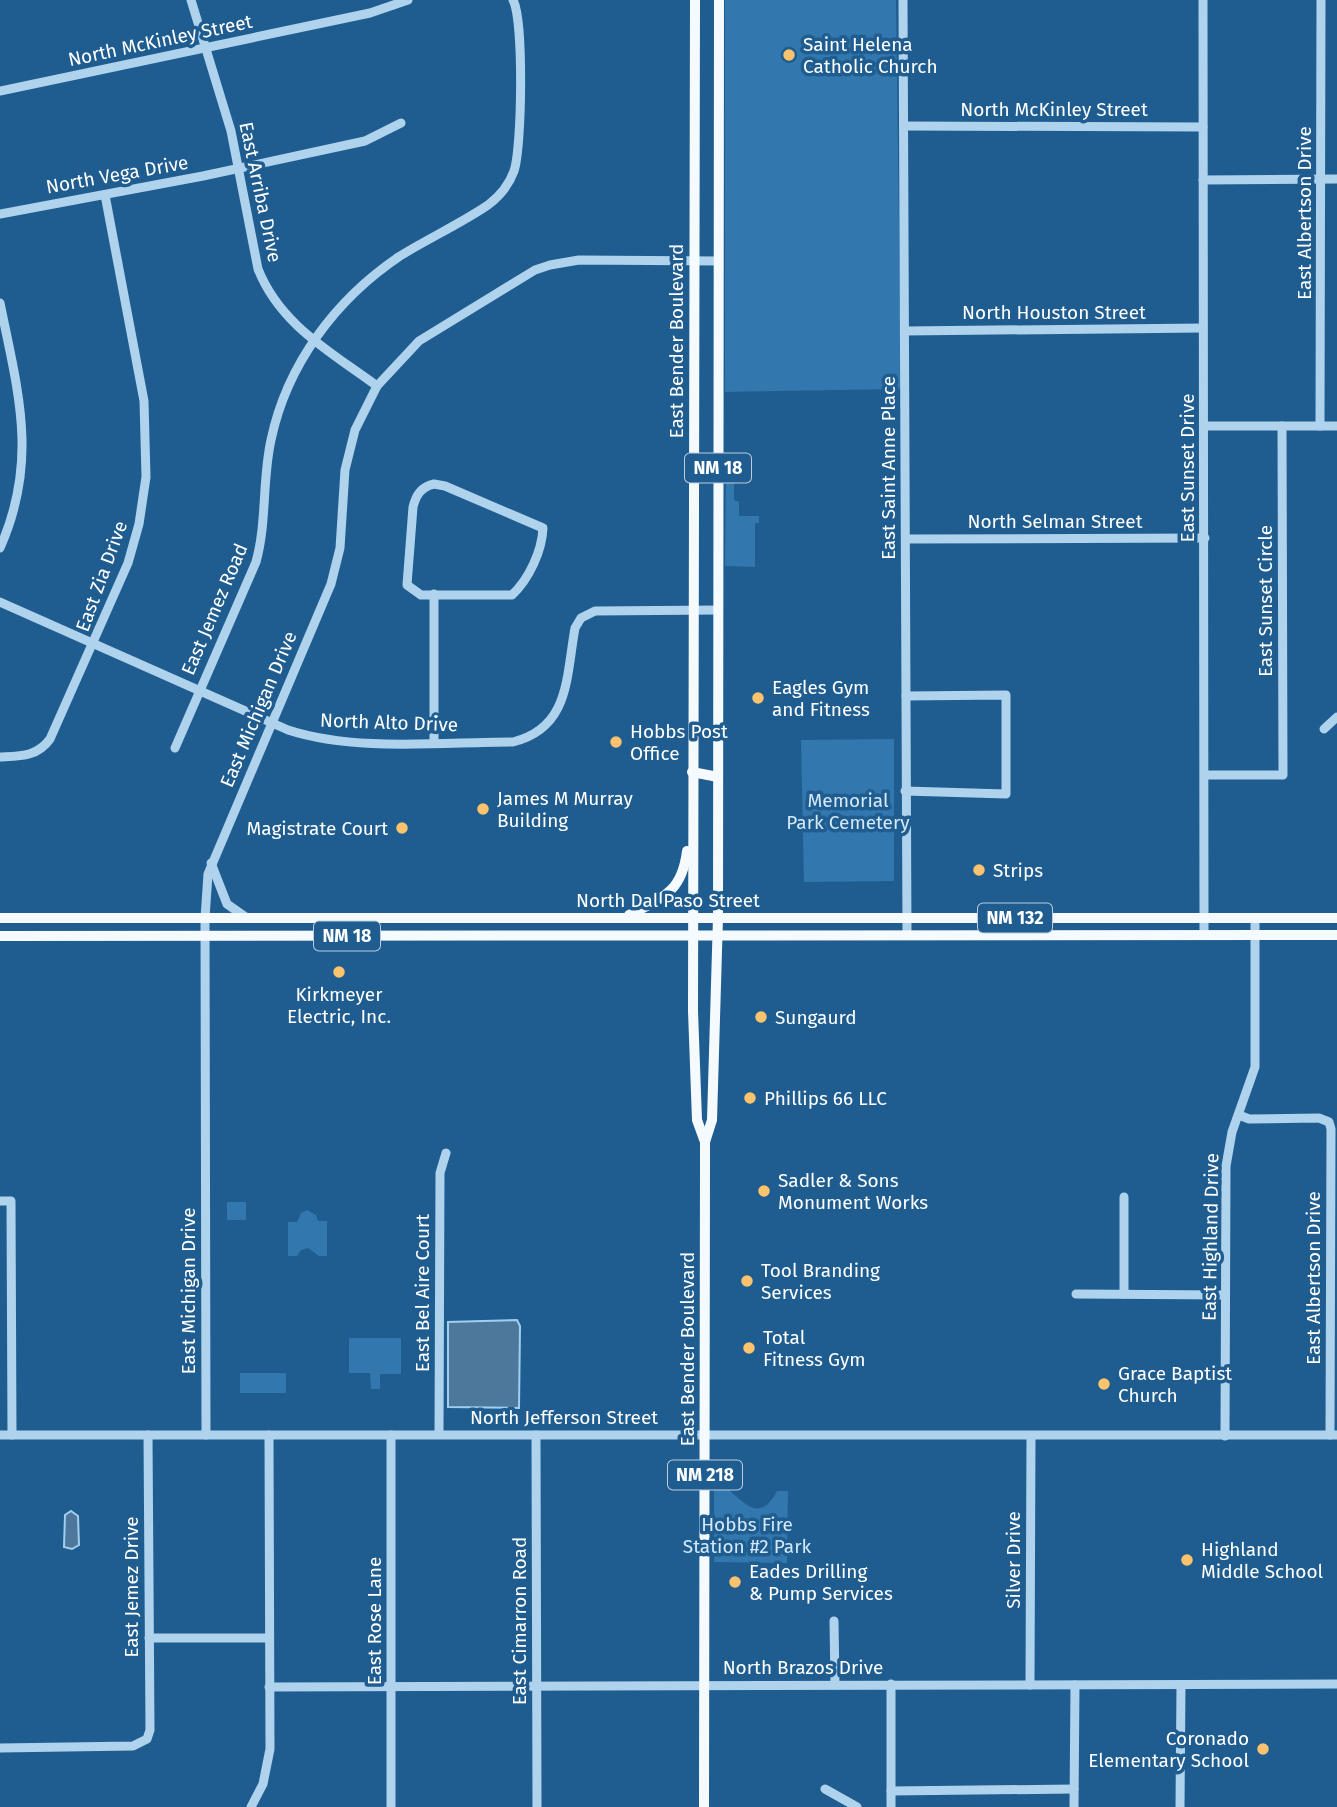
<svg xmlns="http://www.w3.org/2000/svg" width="1337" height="1807" viewBox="0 0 1337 1807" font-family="'Fira Sans',sans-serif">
  <rect width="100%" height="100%" fill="#1f5d90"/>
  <g fill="#3277ad">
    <polygon points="725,0 896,0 901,389 725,392"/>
    <polygon points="726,472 734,473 734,500 739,502 739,516 759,516 759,523 755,523 755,567 725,566"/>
    <polygon points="894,739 894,881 804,882 801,740"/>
    <rect x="227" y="1202" width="19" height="18"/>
    <polygon points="307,1210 316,1215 318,1221 327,1221 327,1256 319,1256 308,1248 301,1250 297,1256 288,1256 288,1222 297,1222 301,1213"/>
    <polygon points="349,1338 401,1338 401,1374 380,1374 380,1389 371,1389 370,1373 349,1373"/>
    <rect x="240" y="1373" width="46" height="20"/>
    <path d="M714,1486H725C744,1503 760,1524 777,1491H788L787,1563L714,1562Z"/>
  </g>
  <g fill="#4d789c" stroke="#a2ceee" stroke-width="2">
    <polygon points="517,1320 520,1326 519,1408 448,1407 448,1322"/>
    <polygon points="71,1511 78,1516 79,1545 72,1549 64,1547 65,1515"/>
  </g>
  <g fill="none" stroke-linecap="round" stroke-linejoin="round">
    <g stroke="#afd2ed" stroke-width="9">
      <path d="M191,0L231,131L258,269C280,325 331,352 377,386"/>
      <polyline points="903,0 907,935"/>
      <polyline points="1203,0 1204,935"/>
      <polyline points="0,91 370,13 408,0"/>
      <polyline points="904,126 1203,127"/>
      <polyline points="1203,180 1337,179"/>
      <polyline points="0,214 203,176 365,141 401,123"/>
      <path d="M0,303C18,392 39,460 0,548"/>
      <polyline points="905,331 1203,328"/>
      <polyline points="1204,426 1337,426"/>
      <polyline points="1320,426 1321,0"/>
      <path d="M434,484L445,486L543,528C542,551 529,579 512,595H421L407,585L413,507C416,495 421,487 434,484Z"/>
      <polyline points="906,539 1205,538"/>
      <polyline points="434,594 434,742"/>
      <path d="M0,602L288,730C356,752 442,742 513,742C570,728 566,677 575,628L581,618L595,611L718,610"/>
      <polyline points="1324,729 1337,717"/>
      <path d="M175,748L256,562C267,523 262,480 271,440C287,364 336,299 400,256C429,238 460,224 488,205C500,196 509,185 514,171C522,148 524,20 513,0"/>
      <path d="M0,757C20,756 37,757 50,739L128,563L139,524L146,477L144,401L105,195"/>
      <polyline points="1205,775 1283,775 1282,426"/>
      <polyline points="905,791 1006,794 1006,695 906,696"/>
      <polyline points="211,863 227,904 247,918"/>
      <polyline points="1239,1115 1249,1119 1319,1118 1329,1122 1331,1129 1330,1435"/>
      <polyline points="0,1201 11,1201 12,1435"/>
      <polyline points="1076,1294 1225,1295"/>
      <polyline points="1124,1294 1124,1197"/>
      <polyline points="439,1434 440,1173 446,1153"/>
      <polyline points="0,1435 1337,1435"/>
      <polyline points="206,1435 205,918 208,874 331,584 340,548 345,470 355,430 377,386 419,341 535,270 550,265 579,260 718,261"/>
      <polyline points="536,1435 537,1807"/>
      <polyline points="1225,1436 1226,1166 1232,1132 1255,1067 1255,918"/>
      <polyline points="834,1621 835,1685"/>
      <polyline points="149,1638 269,1638"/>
      <polyline points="891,1684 891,1807"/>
      <polyline points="1030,1685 1031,1436"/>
      <polyline points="269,1687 1337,1684"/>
      <polyline points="0,1748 133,1746 147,1739 150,1730 148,1435"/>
      <polyline points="825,1789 857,1807"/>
      <polyline points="891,1791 1074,1789"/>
      <polyline points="251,1807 263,1784 270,1749 269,1435"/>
      <polyline points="391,1807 391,1435"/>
      <polyline points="1074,1807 1075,1685"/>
      <polyline points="1180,1807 1181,1685"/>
    </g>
    <g stroke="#f5faff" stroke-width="10">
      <polyline points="695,0 693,1011 697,1120 705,1142"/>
      <polyline points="692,772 718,777"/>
      <path d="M629,915C663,898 682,892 687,851"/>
      <polyline points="0,918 1337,918"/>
      <polyline points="0,936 1337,935"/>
      <polyline points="704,1807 705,1162 705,1142 712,1120 718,917 719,0"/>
    </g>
  </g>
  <g fill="#fbc36e" stroke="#1f5d90" stroke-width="2.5">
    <circle cx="789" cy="55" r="7"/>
    <circle cx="758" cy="698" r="7"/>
    <circle cx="616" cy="742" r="7"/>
    <circle cx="483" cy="809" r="7"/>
    <circle cx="402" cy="828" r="7"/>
    <circle cx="979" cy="870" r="7"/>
    <circle cx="339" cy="972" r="7"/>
    <circle cx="761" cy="1017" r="7"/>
    <circle cx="750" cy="1098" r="7"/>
    <circle cx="764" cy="1191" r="7"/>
    <circle cx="747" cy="1281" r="7"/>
    <circle cx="749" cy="1348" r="7"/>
    <circle cx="1104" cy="1384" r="7"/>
    <circle cx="1187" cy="1560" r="7"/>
    <circle cx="735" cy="1582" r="7"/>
    <circle cx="1263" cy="1749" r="7"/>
  </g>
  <g text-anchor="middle" stroke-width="7" stroke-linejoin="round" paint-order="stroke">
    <g fill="#1f5d90" stroke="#bccede" stroke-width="2">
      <rect x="685" y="453.5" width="66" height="29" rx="5"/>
      <rect x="978" y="903.5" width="74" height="29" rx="5"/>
      <rect x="314" y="921.5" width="66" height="29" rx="5"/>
      <rect x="668" y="1460.5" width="74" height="29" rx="5"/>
    </g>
    <g font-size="18" font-weight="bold" fill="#fff">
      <text x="718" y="474">NM 18</text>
      <text x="1015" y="924">NM 132</text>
      <text x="347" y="942">NM 18</text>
      <text x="705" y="1481">NM 218</text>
    </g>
    <g font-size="19" fill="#fff" stroke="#1f5d90">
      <text transform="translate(160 40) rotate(-12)" y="7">North McKinley Street</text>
      <text x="1054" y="116">North McKinley Street</text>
      <text transform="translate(117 174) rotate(-10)" y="7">North Vega Drive</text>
      <text transform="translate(261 192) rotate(78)" y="7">East Arriba Drive</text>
      <text transform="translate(1304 213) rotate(-90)" y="7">East Albertson Drive</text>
      <text x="1054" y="319">North Houston Street</text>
      <text transform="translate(676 341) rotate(-90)" y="7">East Bender Boulevard</text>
      <text transform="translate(888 468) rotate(-90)" y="7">East Saint Anne Place</text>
      <text transform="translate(1187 468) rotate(-90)" y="7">East Sunset Drive</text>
      <text x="1055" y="528">North Selman Street</text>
      <text transform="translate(101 576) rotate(-70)" y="7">East Zia Drive</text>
      <text transform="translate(1265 601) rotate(-90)" y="7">East Sunset Circle</text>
      <text transform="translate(214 609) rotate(-67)" y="7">East Jemez Road</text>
      <text transform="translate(258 709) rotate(-67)" y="7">East Michigan Drive</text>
      <text transform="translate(389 722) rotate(2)" y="7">North Alto Drive</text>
      <text x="668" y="907">North Dal Paso Street</text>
      <text transform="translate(1210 1237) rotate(-89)" y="7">East Highland Drive</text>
      <text transform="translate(1313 1278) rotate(-90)" y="7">East Albertson Drive</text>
      <text transform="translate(188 1291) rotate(-90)" y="7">East Michigan Drive</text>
      <text transform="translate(422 1293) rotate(-90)" y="7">East Bel Aire Court</text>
      <text transform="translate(687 1349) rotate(-90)" y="7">East Bender Boulevard</text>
      <text x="564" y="1424">North Jefferson Street</text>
      <text transform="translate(1013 1560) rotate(-90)" y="7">Silver Drive</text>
      <text transform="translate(131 1587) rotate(-90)" y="7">East Jemez Drive</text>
      <text transform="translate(374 1621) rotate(-90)" y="7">East Rose Lane</text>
      <text transform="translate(519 1621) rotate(-90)" y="7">East Cimarron Road</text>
      <text x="803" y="1674">North Brazos Drive</text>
    </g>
    <g font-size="19" fill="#fff" stroke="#1f5d90" text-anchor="start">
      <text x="803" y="51">Saint Helena<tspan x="803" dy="22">Catholic Church</tspan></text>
      <text x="772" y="694">Eagles Gym<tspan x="772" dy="22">and Fitness</tspan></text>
      <text x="630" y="738">Hobbs Post<tspan x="630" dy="22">Office</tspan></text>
      <text x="497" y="805">James M Murray<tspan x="497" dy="22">Building</tspan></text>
      <text x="388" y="835" text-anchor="end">Magistrate Court</text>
      <text x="993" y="877">Strips</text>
      <text x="339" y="1001" text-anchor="middle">Kirkmeyer<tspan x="339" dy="22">Electric, Inc.</tspan></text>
      <text x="775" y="1024">Sungaurd</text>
      <text x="764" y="1105">Phillips 66 LLC</text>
      <text x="778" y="1187">Sadler &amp; Sons<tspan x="778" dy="22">Monument Works</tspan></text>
      <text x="761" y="1277">Tool Branding<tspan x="761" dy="22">Services</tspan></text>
      <text x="763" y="1344">Total<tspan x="763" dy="22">Fitness Gym</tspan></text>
      <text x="1118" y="1380">Grace Baptist<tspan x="1118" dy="22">Church</tspan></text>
      <text x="1201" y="1556">Highland<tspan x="1201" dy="22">Middle School</tspan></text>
      <text x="749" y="1578">Eades Drilling<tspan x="749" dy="22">&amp; Pump Services</tspan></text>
      <text x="1249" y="1745" text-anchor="end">Coronado<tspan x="1249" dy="22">Elementary School</tspan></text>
    </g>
    <g font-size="19" fill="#d4e9f9" stroke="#1f5d90">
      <text x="848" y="807">Memorial<tspan x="848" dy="22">Park Cemetery</tspan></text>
      <text x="747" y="1531">Hobbs Fire<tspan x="747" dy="22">Station #2 Park</tspan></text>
    </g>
  </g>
</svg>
